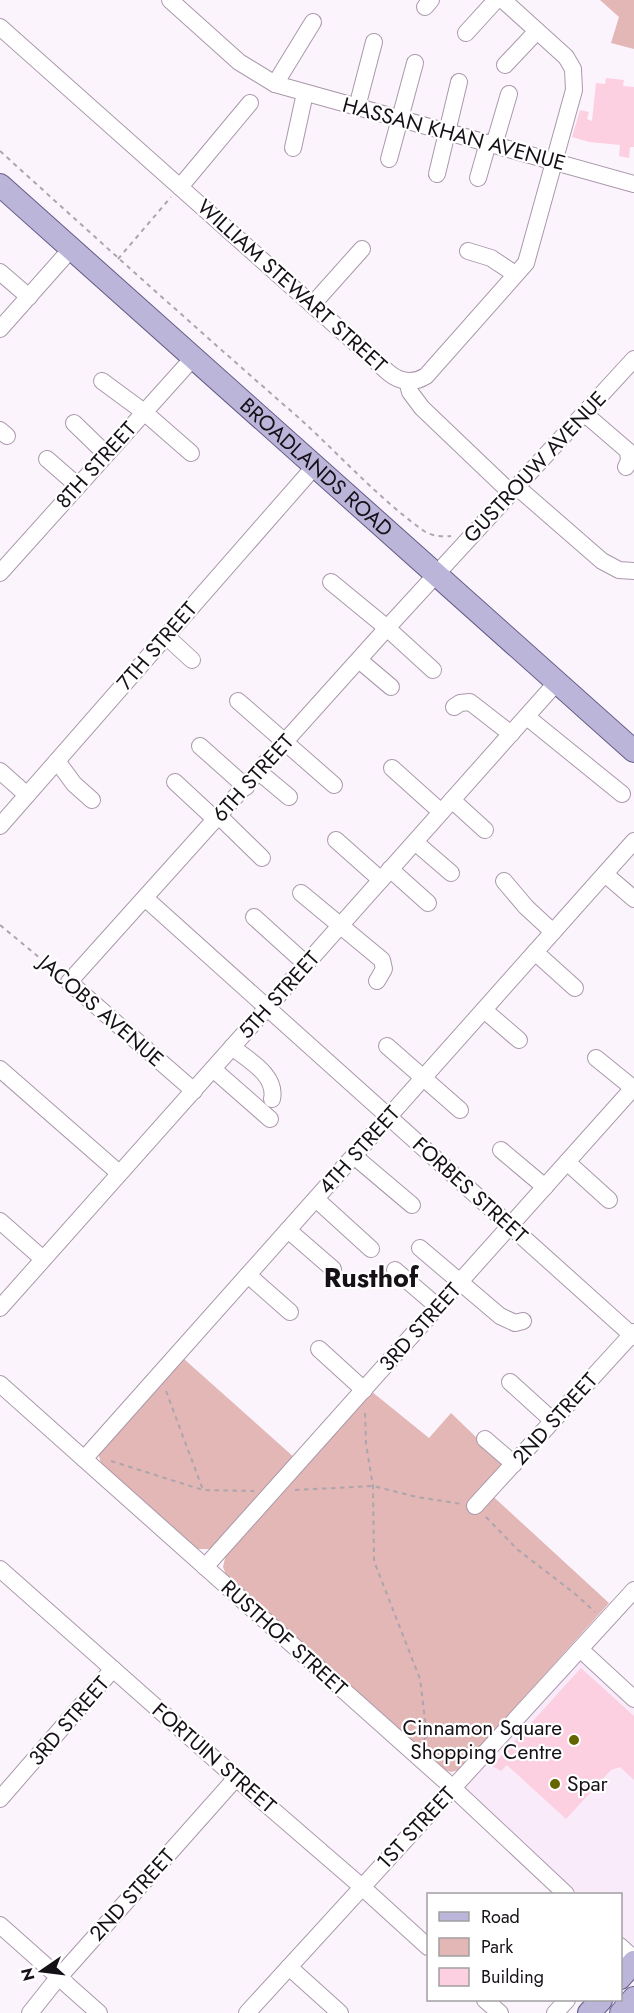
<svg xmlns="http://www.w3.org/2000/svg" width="634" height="2013" viewBox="0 0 634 2013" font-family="Jost,sans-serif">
  <rect width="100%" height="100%" fill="#fcf4fd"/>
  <polygon fill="#faebfb" points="580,1650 634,1700 634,1958 621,1946 620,1894 565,1894 452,1789"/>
  <g fill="#e3b7b5">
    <polygon points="600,0 634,0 634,49 611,43 619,17"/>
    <polygon points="184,1359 296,1459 210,1549 198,1549 193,1546 101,1464 99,1456 100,1452"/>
    <polygon points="371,1391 429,1438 451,1413 505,1465 485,1489 609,1603 459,1770 451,1772 445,1770 226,1575 223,1567 226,1554"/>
  </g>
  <g fill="#fccfe1">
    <polygon points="606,78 624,80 623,86 634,87 634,147 630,147 629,158 619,156 620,145 589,142 572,137 580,110 589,112 587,119 592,121 596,83 605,84"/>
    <polygon points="581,1668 634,1716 634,1780 620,1767 611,1770 566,1819 507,1765 501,1771 492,1766"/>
  </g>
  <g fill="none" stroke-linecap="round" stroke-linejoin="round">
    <g stroke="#aa98ac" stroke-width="18">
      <g id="minor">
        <polyline points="170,0 239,62 275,84 634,184"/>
        <polyline points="425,7 431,0"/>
        <path d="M0,27L389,373C400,382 413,384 426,376L526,263L574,90L573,69L566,57L503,0"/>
        <polyline points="466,33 496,0"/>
        <polyline points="505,65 537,31"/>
        <polyline points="275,84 313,22"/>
        <polyline points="357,107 374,42"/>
        <polyline points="494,145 509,94"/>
        <polyline points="293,148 305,93"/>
        <polyline points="389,159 415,63"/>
        <polyline points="437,174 459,82"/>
        <polyline points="478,178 488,143"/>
        <polyline points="180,187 250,103"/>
        <polyline points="468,251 491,258 515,274"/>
        <polyline points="0,272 29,297"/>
        <polyline points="312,305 362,249"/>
        <polyline points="0,329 71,249"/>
        <polyline points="102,381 144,412 191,453"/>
        <polyline points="407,381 410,392 422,408 511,493"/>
        <polyline points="585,414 628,451 629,461 626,467"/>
        <polyline points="74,423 106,454"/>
        <polyline points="0,430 7,436"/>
        <polyline points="47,459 78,486"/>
        <polyline points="517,487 602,561 619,570 634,571"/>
        <polyline points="0,573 193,358"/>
        <polyline points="331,582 387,628 433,670"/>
        <polyline points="166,636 192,660"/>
        <polyline points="359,660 391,687"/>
        <polyline points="238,701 334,785"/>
        <polyline points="454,707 460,703 470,702 511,734"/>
        <polyline points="527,717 622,794"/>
        <polyline points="200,746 246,787"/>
        <polyline points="57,761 74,784 92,800"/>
        <polyline points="392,768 441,812"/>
        <polyline points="0,771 27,795"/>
        <polyline points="259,772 289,797"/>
        <polyline points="175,782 216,820"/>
        <polyline points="452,800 485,830"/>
        <polyline points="219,816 262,858"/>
        <polyline points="0,826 315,466"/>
        <polyline points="336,840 381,880"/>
        <polyline points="415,842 451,873"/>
        <polyline points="390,869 428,903"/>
        <polyline points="605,874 634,899"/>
        <polyline points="504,881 526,907 553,932"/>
        <polyline points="301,893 382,960 384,969 377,981"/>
        <polyline points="145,898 634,1337"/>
        <polyline points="254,917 306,964"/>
        <polyline points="535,952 575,988"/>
        <polyline points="484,1010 519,1040"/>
        <polyline points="387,1046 460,1110"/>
        <path d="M232,1047C248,1060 277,1075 272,1099"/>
        <polyline points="596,1058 633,1088"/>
        <polyline points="0,1069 119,1173"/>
        <polyline points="213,1069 270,1119"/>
        <polyline points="194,1091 69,982 387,628 634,359"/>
        <polyline points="501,1150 545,1187"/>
        <polyline points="354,1156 412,1205"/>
        <polyline points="567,1162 609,1200"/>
        <polyline points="316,1199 371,1249"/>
        <polyline points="0,1221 43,1259"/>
        <polyline points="288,1230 333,1269"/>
        <polyline points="420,1248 500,1316 515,1323 523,1321"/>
        <polyline points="395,1270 438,1307"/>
        <polyline points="248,1275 290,1312"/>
        <polyline points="0,1308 557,682"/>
        <polyline points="319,1349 364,1390"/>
        <polyline points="510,1382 553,1421"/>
        <polyline points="0,1384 453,1788 566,1894"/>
        <polyline points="485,1439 514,1464"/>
        <polyline points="84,1459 634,841"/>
        <polyline points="475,1506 634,1332"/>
        <polyline points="205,1567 634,1087"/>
        <polyline points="0,1569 236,1778 362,1887 428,1947"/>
        <polyline points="580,1649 634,1699"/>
        <polyline points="0,1799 113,1669"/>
        <polyline points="0,1925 99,2013"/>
        <polyline points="620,1946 634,1959"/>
        <polyline points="289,1967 340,2013"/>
        <polyline points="485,2000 500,2013"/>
        <polyline points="30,2013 53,1984 236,1778"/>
        <polyline points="247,2013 634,1590"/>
        <polyline points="555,2013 567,2000"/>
      </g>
    </g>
    <g stroke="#655b86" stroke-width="24">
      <g id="major">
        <path id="s1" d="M0,185L634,751"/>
        <polyline points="620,1978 634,1962"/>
        <polyline points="589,2013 601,2000"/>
        <polyline points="621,2013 634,1998"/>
      </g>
    </g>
    <g stroke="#aca5ad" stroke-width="2" stroke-dasharray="4.5 4.5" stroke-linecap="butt">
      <path d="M0,151C99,241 198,330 299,418C340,455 379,499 424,531C432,536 442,537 451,536"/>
      <polyline points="118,259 171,197"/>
      <polyline points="0,925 58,973"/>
      <polyline points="166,1391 203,1490"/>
      <polyline points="365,1413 366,1444 373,1486 374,1561 420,1679 427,1736 423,1741"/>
      <polyline points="111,1461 203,1490 254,1491"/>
      <polyline points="295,1490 373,1486 417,1497 462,1504"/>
      <polyline points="486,1517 518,1550 574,1593 595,1612"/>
    </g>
    <use href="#minor" stroke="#fff" stroke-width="16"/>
    <use href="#major" stroke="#bcb5da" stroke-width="22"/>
  </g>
  <g fill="#646500" stroke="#fff" stroke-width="2">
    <circle cx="574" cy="1740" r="6"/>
    <circle cx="555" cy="1784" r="6"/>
  </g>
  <g text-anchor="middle" stroke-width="4.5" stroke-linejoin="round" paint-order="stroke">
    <g font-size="21" fill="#161017" stroke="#fff">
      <text transform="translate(454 134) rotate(15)" y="7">HASSAN KHAN AVENUE</text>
      <text transform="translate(292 286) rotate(42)" y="7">WILLIAM STEWART STREET</text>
      <text transform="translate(96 465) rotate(-48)" y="7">8TH STREET</text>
      <text transform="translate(535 467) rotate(-47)" y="7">GUSTROUW AVENUE</text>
      <text dy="7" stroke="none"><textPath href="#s1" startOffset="424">BROADLANDS ROAD</textPath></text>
      <text transform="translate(157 646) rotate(-49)" y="7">7TH STREET</text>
      <text transform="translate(253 778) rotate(-48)" y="7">6TH STREET</text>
      <text transform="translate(279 995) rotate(-48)" y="7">5TH STREET</text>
      <text transform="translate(101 1011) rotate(41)" y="7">JACOBS AVENUE</text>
      <text transform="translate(359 1150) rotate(-48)" y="7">4TH STREET</text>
      <text transform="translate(470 1190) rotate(42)" y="7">FORBES STREET</text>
      <text transform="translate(420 1327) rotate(-48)" y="7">3RD STREET</text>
      <text transform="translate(555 1419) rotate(-48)" y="7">2ND STREET</text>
      <text transform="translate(284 1638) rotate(42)" y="7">RUSTHOF STREET</text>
      <text transform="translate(69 1721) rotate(-49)" y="7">3RD STREET</text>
      <text transform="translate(214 1758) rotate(41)" y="7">FORTUIN STREET</text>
      <text transform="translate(416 1828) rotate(-47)" y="7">1ST STREET</text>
      <text transform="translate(132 1895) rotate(-48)" y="7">2ND STREET</text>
    </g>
    <g font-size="21" fill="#161017" stroke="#fff" text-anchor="end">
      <text x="562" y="1735">Cinnamon Square<tspan x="562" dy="24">Shopping Centre</tspan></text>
      <text x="567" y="1791" text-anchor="start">Spar</text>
    </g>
    <g font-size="27" font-weight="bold" fill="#161017" stroke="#fff">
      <text x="371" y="1287">Rusthof</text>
    </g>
  </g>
  <rect x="427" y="1893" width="195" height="108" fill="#ffffff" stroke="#a29fa2" stroke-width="1.5"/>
  <rect x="439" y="1912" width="30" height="9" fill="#bcb5da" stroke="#a29fa2" stroke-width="1.5"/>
  <text x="481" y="1923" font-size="18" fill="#161017">Road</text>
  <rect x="439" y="1938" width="30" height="18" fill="#e3b7b5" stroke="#a29fa2" stroke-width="1.5"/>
  <text x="481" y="1953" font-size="18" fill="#161017">Park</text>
  <rect x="439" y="1968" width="30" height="18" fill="#fccfe1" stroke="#a29fa2" stroke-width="1.5"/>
  <text x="481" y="1983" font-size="18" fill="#161017">Building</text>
  <g transform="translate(42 1971) rotate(256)" stroke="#ffffff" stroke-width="4.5" paint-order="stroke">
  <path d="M0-4.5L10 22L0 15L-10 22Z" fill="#161017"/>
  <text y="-9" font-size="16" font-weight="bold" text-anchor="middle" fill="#161017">N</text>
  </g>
</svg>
